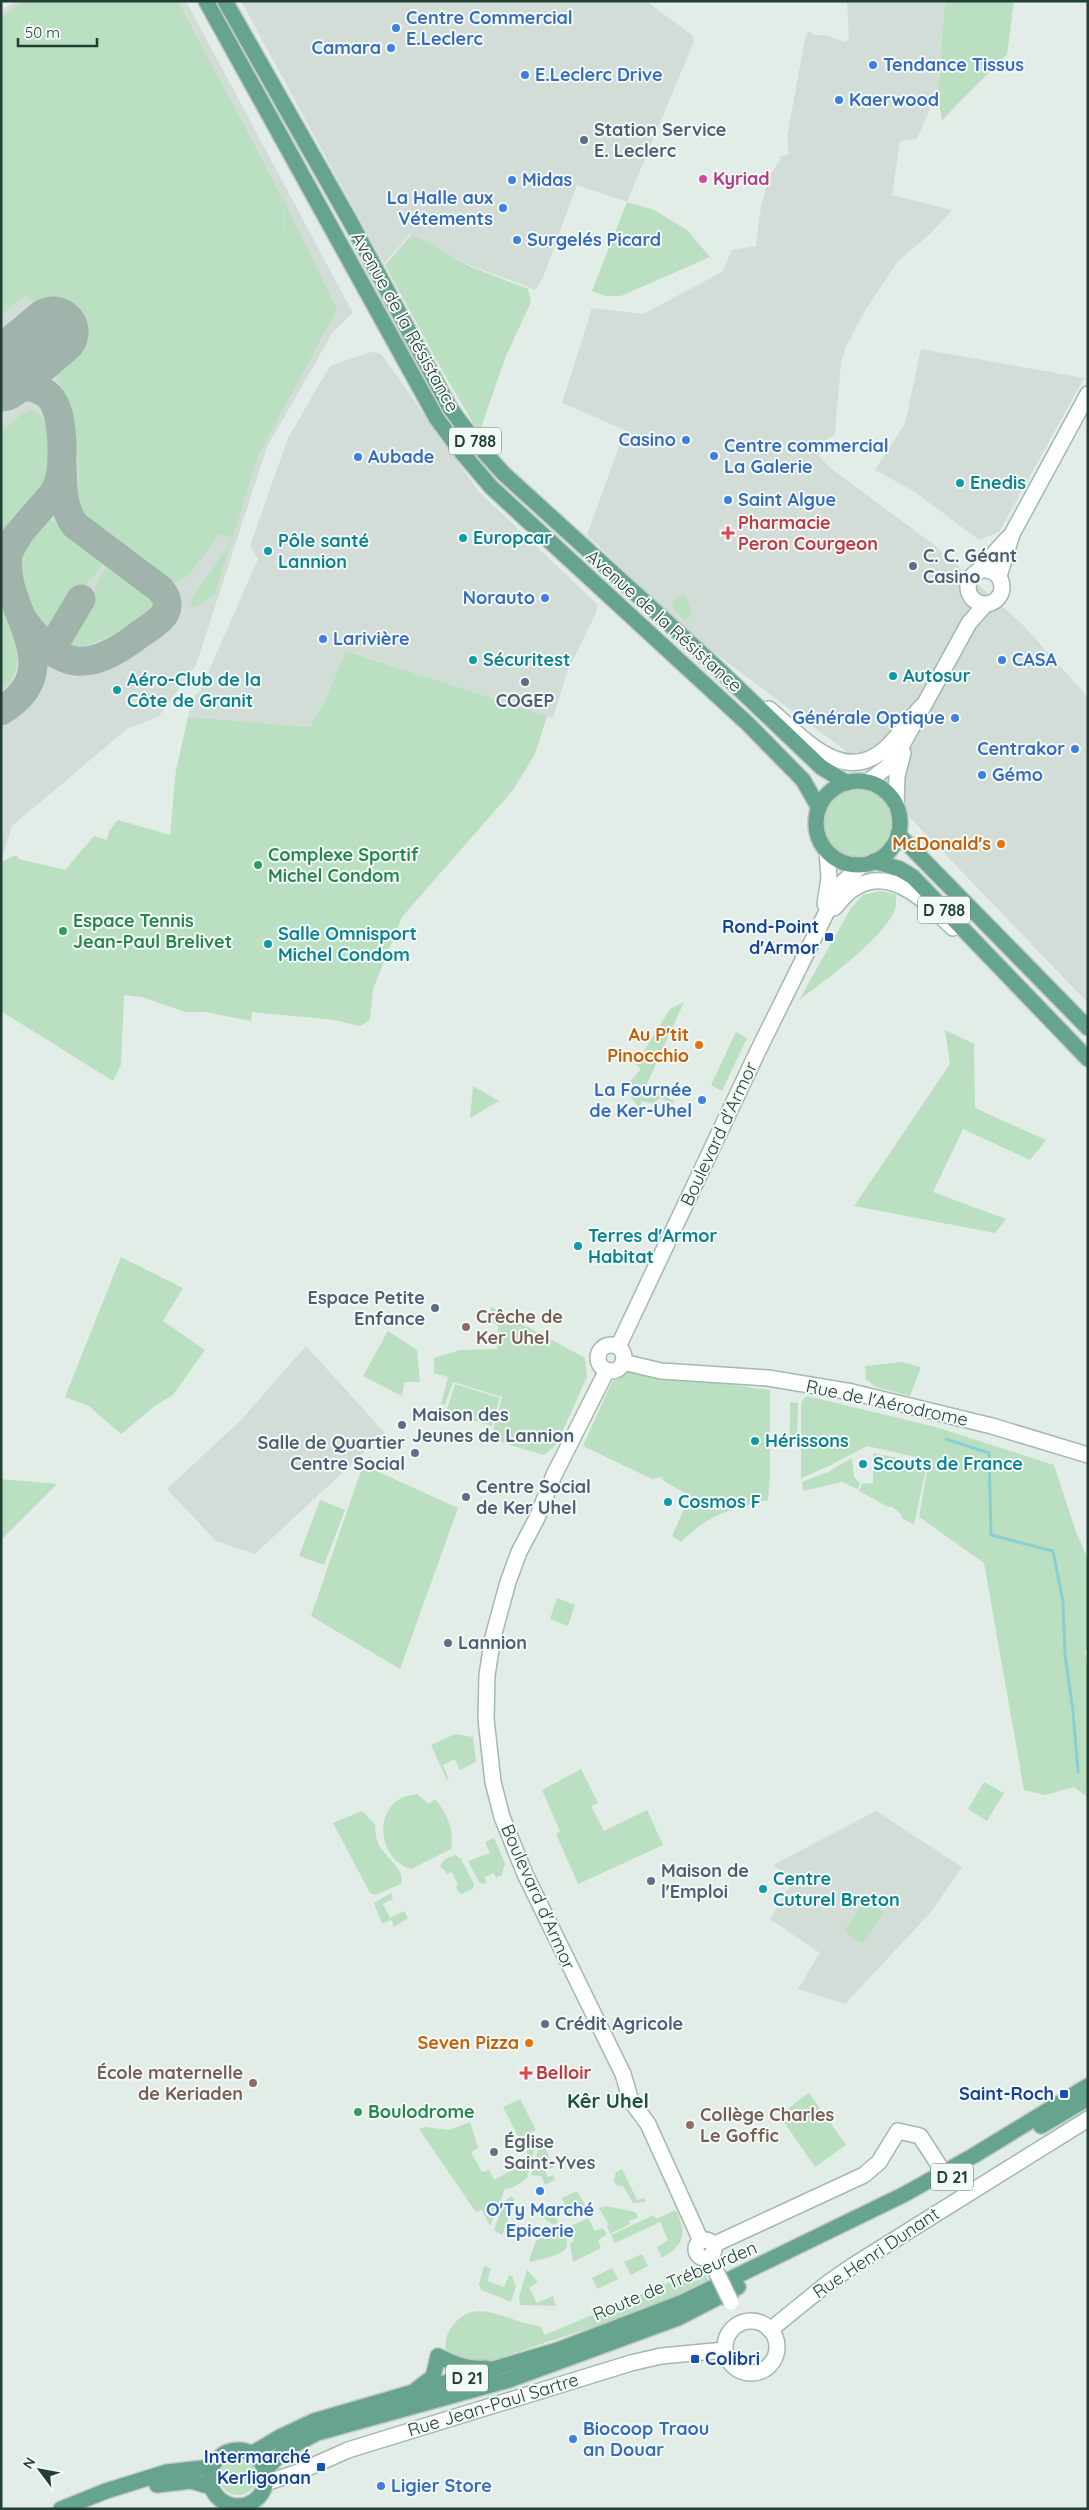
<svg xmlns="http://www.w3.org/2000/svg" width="1089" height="2510" viewBox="0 0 1089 2510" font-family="Quicksand,sans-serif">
  <rect width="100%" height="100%" fill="#e3ede7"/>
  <g fill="#d1ddd6">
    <polygon points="16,1 186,1 353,313 333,332 267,447 196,665 159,716 127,729 12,826 1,861 1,11"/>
    <polygon points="241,1 646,1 692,35 694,41 627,202 577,185 544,275 536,290 467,264 416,238 411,233 384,264"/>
    <polygon points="847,1 945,1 938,96 932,104 917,139 900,141 892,195 952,210 930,234 898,261 864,312 845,349 841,363 835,434 825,441 819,456 829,467 933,544 1022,624 1088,697 1088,1003 846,751 695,638 587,535 625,430 562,403 592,308 643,314 722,272 732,250 756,246 759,217 768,178 779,162 780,156 789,155 787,138 805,38 808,31 814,35 825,35 846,42 849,39"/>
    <polygon points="921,349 1084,378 999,532 979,540 915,492 875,470 905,424"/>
    <polygon points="371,352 380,353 385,359 479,492 597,604 597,611 567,672 553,718 347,651 326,699 310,727 188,717 191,699 200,691 258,559 250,546 288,438 330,366"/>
    <polygon points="306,1346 385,1433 255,1554 216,1541 167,1489 242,1419"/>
    <polygon points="876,1811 962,1867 931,1912 845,2004 798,1989 820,1953 770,1919 794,1879 773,1865"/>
  </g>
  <g fill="#bbdfc1">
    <path d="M26,1H178L280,194L285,228L276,245L286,228L281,195L337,309L259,454L215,594L194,608L190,601L230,544L232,538L219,534C211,545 187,582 174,583C170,584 166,582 162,581L89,524L81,513L77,502L79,473L72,408L56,377L78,357L26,295L1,315V17Z"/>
    <polygon points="945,1 1014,1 1007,54 942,120 938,98"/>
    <polygon points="627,202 654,210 687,230 710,257 621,296 606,296 592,291"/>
    <polygon points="412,234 469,266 528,289 531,302 506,356 479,433 443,372 385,265"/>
    <polygon points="32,409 41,415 47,428 49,461 43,487 1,536 1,431 21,415"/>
    <path d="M48,517L104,559L101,567L85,585L93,596L98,580L110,563L150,592L153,602L150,609C125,627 96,650 64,647L90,604L74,594L49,639C31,625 9,571 20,550C27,538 39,527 48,517Z"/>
    <path d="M1,587C13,617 33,665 1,690Z"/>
    <polygon points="679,596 685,596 690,605 692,615 684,621 672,606 673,601"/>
    <polygon points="346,651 547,716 535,754 513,790 402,917 373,989 370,1020 360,1026 334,1020 252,1012 251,1021 205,1012 185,1012 142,997 124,995 121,1065 113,1081 1,1011 1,868 3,861 16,855 19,859 65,870 94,836 107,840 109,831 118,820 170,835 176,770 188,717 310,727 326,699"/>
    <circle cx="857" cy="823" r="34"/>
    <path d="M880,891L896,894C896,898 896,902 896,906C890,934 822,983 799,1000L851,908L863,895Z"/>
    <polygon points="684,1002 646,1086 674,1101 672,1104 660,1098 652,1104 642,1101 639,1108 623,1086 629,1083 641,1069 636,1064 670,1009"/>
    <polygon points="945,1030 974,1044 975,1108 1046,1140 1030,1160 963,1129 933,1192 1006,1219 995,1233 854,1206 950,1064"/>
    <polygon points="736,1032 747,1038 722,1091 711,1085"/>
    <polygon points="473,1086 499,1101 470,1118"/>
    <polygon points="121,1257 183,1288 163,1321 205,1350 173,1395 156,1405 121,1434 89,1406 65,1397"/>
    <polygon points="491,1307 585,1358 587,1377 557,1444 544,1455 491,1439 502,1397 453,1382 445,1405 441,1404 448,1377 434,1373 434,1358 460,1350 497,1349 498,1326 490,1320"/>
    <polygon points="388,1331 417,1350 420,1382 404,1382 402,1396 363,1376"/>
    <polygon points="902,1362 921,1367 910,1396 876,1387 866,1379 865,1366"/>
    <path d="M631,1370L770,1390V1476L768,1500C730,1509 709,1514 681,1542L672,1536L690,1496L662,1480L663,1477L652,1479L583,1446L612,1382Z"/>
    <polygon points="455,1384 500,1398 492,1426 446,1412"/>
    <polygon points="807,1396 936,1427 1054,1465 1076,1532 1088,1559 1088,1650 1085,1651 1088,1671 1088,1798 1074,1787 1045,1795 1024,1790 984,1563 919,1517 929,1460 867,1446 829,1466 801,1478 801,1404 803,1399"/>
    <polygon points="790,1402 798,1403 797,1443 790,1443"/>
    <polygon points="873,1453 927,1464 914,1525 902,1518 901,1514 892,1507 888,1507 859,1491 862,1484 873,1483"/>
    <polygon points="852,1458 854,1477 860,1484 858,1489 842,1482 803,1491 802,1482 828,1472"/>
    <polygon points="363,1465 458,1508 400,1669 311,1616"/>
    <polygon points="1,1479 57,1484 1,1540"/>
    <polygon points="320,1500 345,1510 324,1565 299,1556"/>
    <polygon points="557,1598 575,1605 568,1626 550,1619"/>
    <polygon points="455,1734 473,1737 476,1762 460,1770 455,1759 443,1765 449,1780 447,1780 431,1745"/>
    <polygon points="581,1769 598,1803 591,1806 604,1831 647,1810 663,1845 578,1884 556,1834 560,1831 542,1790"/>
    <polygon points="984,1782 1004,1793 987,1821 968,1809"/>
    <path d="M417,1794L429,1804L435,1799C447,1814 455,1830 451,1849L411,1869C381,1860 372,1815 401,1798C405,1796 412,1795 417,1794Z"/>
    <path d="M362,1811L375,1824C376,1829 375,1835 377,1840C381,1857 406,1866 401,1884L375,1895L370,1893L333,1823Z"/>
    <polygon points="494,1838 505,1863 502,1875 496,1878 494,1873 485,1877 486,1883 483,1884 479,1882 468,1861 490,1853 485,1842"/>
    <polygon points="455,1855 461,1859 474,1884 473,1889 461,1894 455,1887 458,1885 452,1872 447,1874 440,1866 445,1859"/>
    <polygon points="391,1893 393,1899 383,1904 390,1918 404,1911 408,1918 394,1927 391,1920 382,1924 374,1903"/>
    <polygon points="866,1900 884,1913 862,1943 844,1931"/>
    <polygon points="809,2093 846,2145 815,2167 779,2115"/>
    <polygon points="520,2099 536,2130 519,2138 503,2107"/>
    <polygon points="470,2122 478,2148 471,2152 482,2172 489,2170 494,2180 527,2162 527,2144 537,2139 527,2178 514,2187 505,2189 490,2226 482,2210 476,2212 419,2129 425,2127 449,2130"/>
    <polygon points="541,2139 554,2167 545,2171 548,2177 553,2175 555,2180 545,2185 541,2176 531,2175"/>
    <polygon points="622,2169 637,2200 644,2198 646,2202 633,2203 623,2186 616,2185 614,2181 616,2172"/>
    <polygon points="577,2191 585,2205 583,2210 577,2214 569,2214 562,2198"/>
    <polygon points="511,2196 515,2200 510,2206 512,2208 502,2235 494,2230 504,2202"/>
    <polygon points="549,2204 558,2222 553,2225 535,2211"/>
    <polygon points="606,2206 635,2212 638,2217 629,2221 630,2224 610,2234 607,2226 609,2225 599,2208"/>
    <path d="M676,2210C687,2234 685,2244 662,2258L657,2247L668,2240L660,2222L615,2243L611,2235L654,2215L656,2219Z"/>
    <polygon points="588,2218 595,2231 603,2228 607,2234 598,2240 601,2248 573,2262 570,2244 574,2240 569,2227"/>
    <path d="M564,2225C564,2231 568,2240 567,2245C565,2256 540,2259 531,2262L529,2260L536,2241Z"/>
    <polygon points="642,2254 648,2266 631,2275 624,2262"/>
    <polygon points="484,2266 491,2269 487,2281 504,2287 509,2275 512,2276 516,2286 511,2302 481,2290 479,2284"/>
    <polygon points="612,2268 618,2279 597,2289 592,2278"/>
    <path d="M703,2268L709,2282L635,2313L487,2362H466L447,2354C444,2342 445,2338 451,2328C475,2293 507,2323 540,2326L545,2335Z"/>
    <polygon points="527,2270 538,2282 529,2288 537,2303 553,2296 556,2306 520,2305 519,2297"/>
    <circle cx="238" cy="2476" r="19"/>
  </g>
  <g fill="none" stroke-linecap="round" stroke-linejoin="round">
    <polyline stroke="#89d0d3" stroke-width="3" points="946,1439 989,1453 991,1535 1053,1551 1063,1602 1065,1655 1073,1711 1078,1772"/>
    <g stroke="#a0b4ab" stroke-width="29">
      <path d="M1,346L17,349C28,360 31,374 18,386"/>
      <path d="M1,388C51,381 60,399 62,445C62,463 63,478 53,494L1,554"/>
      <path d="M24,621C59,670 88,673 136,637C144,631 160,622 165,613C170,603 166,596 160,589L75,525C62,507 63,489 62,467"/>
      <polyline points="50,651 81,599"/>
      <path d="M1,711C73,667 0,610 8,556C9,549 14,542 18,536"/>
    </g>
    <polyline stroke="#a0b4ab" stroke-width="71" points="1,376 53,332"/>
    <g stroke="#a1b9ae" stroke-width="18">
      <g id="secondary">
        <circle cx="985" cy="587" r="17"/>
        <polyline points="979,570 1008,538"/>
        <polyline points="999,576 1012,534 1088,394"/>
        <path d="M769,709C801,735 843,788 886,748C899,736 910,720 921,707"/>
        <polyline points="867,782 886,768 895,758 969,623 985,605"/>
        <polyline points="896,806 897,776 903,753"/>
        <polyline points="825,904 829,878 827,851"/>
        <path d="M834,908C840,902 846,893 853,889C891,863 928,904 953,928"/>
        <circle cx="611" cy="1358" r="13"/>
        <polyline points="618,1347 756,1055 837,891 843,882 862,865"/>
        <polyline points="623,1362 661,1371 768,1378 852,1392 992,1426 1088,1455"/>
        <polyline points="607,1370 554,1475 537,1518 519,1552 508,1582 493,1637 487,1675 486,1719 493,1782 502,1817 525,1874 623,2074 631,2101 648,2124 701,2241"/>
        <circle cx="705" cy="2249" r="9"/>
        <polyline points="713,2245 864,2175 879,2162 898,2131 920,2136 944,2173"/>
        <circle cx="751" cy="2347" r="26"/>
        <polyline points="770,2330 828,2283 854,2265 1088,2119"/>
        <polyline points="266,2483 301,2471 348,2450 631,2363 661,2356 725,2350"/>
      </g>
    </g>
    <g stroke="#c1c9c6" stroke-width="18">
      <g id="primary">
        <polyline points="206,1 437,419 463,454 491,487 748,724 803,780 819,808"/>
        <polyline points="225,1 350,221 450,408 476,443 504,474 712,663 821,767 847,783"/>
        <circle cx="858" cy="823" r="42"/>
        <polyline points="898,834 1088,1028"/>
        <polyline points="874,861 900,869 913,877 1088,1059"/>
        <polyline points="1041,2126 1088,2098"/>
        <path d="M417,2389L433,2377L438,2356C454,2364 468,2370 486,2368"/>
        <circle cx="238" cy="2478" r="28"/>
        <polyline points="253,2453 280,2437 314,2421 558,2350 683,2302 903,2195 973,2156 1088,2086"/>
        <polyline points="265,2470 285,2450 317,2433 509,2380 678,2318 738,2287"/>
        <polyline points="157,2485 191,2481 211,2487"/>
        <polyline points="61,2509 106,2491 167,2472 212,2467"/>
      </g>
    </g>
    <use href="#secondary" stroke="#fff" stroke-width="15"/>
    <use href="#primary" stroke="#66a48d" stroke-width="15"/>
    <g stroke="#a1b9ae" stroke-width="18" stroke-linecap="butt">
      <polyline id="secondary-bridge" points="715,2269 731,2302"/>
    </g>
    <use href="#secondary-bridge" stroke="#fff" stroke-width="15"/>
  </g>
  <g fill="#3f7fe0" stroke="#f3f9f6" stroke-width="2">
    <circle cx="396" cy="28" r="5"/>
    <circle cx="391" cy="48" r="5"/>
    <circle cx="873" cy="65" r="5"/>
    <circle cx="525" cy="75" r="5"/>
    <circle cx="839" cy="100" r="5"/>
    <circle cx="512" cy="180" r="5"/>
    <circle cx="503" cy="208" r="5"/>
    <circle cx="517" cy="240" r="5"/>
    <circle cx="686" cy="440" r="5"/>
    <circle cx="714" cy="456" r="5"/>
    <circle cx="358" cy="457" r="5"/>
    <circle cx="728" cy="500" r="5"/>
    <circle cx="545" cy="598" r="5"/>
    <circle cx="323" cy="639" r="5"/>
    <circle cx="1002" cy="660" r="5"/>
    <circle cx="955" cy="718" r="5"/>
    <circle cx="1075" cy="749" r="5"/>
    <circle cx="982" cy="775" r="5"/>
    <circle cx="702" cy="1100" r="5"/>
    <circle cx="540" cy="2191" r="5"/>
    <circle cx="573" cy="2439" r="5"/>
    <circle cx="381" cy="2486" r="5"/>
  </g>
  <g fill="#5c6f8a" stroke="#f3f9f6" stroke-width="2">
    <circle cx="584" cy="140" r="5"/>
    <circle cx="913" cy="566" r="5"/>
    <circle cx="525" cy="682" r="5"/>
    <circle cx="435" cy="1308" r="5"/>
    <circle cx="402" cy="1425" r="5"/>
    <circle cx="415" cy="1453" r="5"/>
    <circle cx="466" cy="1497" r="5"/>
    <circle cx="448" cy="1643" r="5"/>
    <circle cx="651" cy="1881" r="5"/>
    <circle cx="545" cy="2024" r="5"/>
  </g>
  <circle fill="#d1479c" stroke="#f3f9f6" stroke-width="2" cx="703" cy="179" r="5"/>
  <g fill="#0f9aa8" stroke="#f3f9f6" stroke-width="2">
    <circle cx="960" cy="483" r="5"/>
    <circle cx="463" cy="538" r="5"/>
    <circle cx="268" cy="551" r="5"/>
    <circle cx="473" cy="660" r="5"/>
    <circle cx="893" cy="676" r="5"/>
    <circle cx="117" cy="690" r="5"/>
    <circle cx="268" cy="944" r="5"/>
    <circle cx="578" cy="1246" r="5"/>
    <circle cx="755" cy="1441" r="5"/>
    <circle cx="863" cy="1464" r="5"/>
    <circle cx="668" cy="1502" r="5"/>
    <circle cx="763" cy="1889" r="5"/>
  </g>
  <g fill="#e0444e" stroke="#f3f9f6" stroke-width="2">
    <path d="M725.5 525.5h5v5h5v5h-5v5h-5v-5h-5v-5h5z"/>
    <path d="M523.5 2065.5h5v5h5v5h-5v5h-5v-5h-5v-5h5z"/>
  </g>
  <g fill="#e8710a" stroke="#f3f9f6" stroke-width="2">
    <circle cx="1001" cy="844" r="5"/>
    <circle cx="699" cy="1045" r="5"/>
    <circle cx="529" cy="2043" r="5"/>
  </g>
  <g fill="#2e9e5b" stroke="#f3f9f6" stroke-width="2">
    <circle cx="258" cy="865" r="5"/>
    <circle cx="63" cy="931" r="5"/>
    <circle cx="358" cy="2112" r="5"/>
  </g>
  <g fill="#1a4fb4" stroke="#f3f9f6" stroke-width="2">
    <rect x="824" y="932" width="10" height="10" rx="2.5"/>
    <rect x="1059" y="2089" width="10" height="10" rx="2.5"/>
    <rect x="690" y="2354" width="10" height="10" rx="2.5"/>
    <rect x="316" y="2462" width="10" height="10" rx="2.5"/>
  </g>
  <g fill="#8d6e63" stroke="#f3f9f6" stroke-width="2">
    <circle cx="466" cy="1327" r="5"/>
    <circle cx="253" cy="2083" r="5"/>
    <circle cx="690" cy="2125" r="5"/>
  </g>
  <circle fill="#6b7280" stroke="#f3f9f6" stroke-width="2" cx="494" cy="2152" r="5"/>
  <g text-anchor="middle" stroke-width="4" stroke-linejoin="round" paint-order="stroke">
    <g fill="#f3f9f6" stroke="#61776e" stroke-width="1">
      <rect x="449" y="427.5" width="52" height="27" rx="4"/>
      <rect x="918" y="896.5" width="52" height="27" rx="4"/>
      <rect x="931" y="2163.5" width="42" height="27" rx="4"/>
      <rect x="446" y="2364.5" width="42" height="27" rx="4"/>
    </g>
    <g font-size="16" font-weight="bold" fill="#223f34">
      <text x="475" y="447">D 788</text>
      <text x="944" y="916">D 788</text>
      <text x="952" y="2183">D 21</text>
      <text x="467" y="2384">D 21</text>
    </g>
    <g font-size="18" font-weight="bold" fill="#366cbe" stroke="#f3f9f6" text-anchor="start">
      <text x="406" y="24">Centre Commercial<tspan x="406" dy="21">E.Leclerc</tspan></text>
      <text x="381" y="54" text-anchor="end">Camara</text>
      <text x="883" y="71">Tendance Tissus</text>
      <text x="535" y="81">E.Leclerc Drive</text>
      <text x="849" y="106">Kaerwood</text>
      <text x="522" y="186">Midas</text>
      <text x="493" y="204" text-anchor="end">La Halle aux<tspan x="493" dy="21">Vétements</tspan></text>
      <text x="527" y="246">Surgelés Picard</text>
      <text x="676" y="446" text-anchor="end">Casino</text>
      <text x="724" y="452">Centre commercial<tspan x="724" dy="21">La Galerie</tspan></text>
      <text x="368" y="463">Aubade</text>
      <text x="738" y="506">Saint Algue</text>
      <text x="535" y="604" text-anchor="end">Norauto</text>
      <text x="333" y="645">Larivière</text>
      <text x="1012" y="666">CASA</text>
      <text x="945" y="724" text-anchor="end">Générale Optique</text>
      <text x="1065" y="755" text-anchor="end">Centrakor</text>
      <text x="992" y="781">Gémo</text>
      <text x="692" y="1096" text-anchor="end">La Fournée<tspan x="692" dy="21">de Ker-Uhel</tspan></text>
      <text x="540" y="2216" text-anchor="middle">O'Ty Marché<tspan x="540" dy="21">Epicerie</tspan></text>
      <text x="583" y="2435">Biocoop Traou<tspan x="583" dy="21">an Douar</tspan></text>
      <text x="391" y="2492">Ligier Store</text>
    </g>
    <g font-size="18" font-weight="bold" fill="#4e5e75" stroke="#f3f9f6" text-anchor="start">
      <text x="594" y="136">Station Service<tspan x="594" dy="21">E. Leclerc</tspan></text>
      <text x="923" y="562">C. C. Géant<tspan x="923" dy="21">Casino</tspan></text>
      <text x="525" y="707" text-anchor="middle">COGEP</text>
      <text x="425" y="1304" text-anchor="end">Espace Petite<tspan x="425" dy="21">Enfance</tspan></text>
      <text x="412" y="1421">Maison des<tspan x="412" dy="21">Jeunes de Lannion</tspan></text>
      <text x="405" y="1449" text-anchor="end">Salle de Quartier<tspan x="405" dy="21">Centre Social</tspan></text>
      <text x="476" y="1493">Centre Social<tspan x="476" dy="21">de Ker Uhel</tspan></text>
      <text x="458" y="1649">Lannion</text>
      <text x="661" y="1877">Maison de<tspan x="661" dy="21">l'Emploi</tspan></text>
      <text x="555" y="2030">Crédit Agricole</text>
    </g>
    <g font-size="18" font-weight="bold" fill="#b23c85" stroke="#f3f9f6" text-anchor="start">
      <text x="713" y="185">Kyriad</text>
    </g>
    <g font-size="18" fill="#223f34" stroke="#f3f9f6">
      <text transform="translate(405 322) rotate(61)" y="6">Avenue de la Résistance</text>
      <text transform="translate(664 621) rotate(42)" y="6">Avenue de la Résistance</text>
      <text transform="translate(719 1134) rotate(-65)" y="6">Boulevard d'Armor</text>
      <text transform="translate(887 1403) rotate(12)" y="6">Rue de l'Aérodrome</text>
      <text transform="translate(538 1897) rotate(66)" y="6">Boulevard d'Armor</text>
      <text transform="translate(876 2253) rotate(-34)" y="6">Rue Henri Dunant</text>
      <text transform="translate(675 2281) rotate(-23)" y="6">Route de Trébeurden</text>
      <text transform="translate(493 2405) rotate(-17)" y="6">Rue Jean-Paul Sartre</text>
    </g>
    <g font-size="18" font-weight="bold" fill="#0d838f" stroke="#f3f9f6" text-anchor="start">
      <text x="970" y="489">Enedis</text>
      <text x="473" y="544">Europcar</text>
      <text x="278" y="547">Pôle santé<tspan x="278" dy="21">Lannion</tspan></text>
      <text x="483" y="666">Sécuritest</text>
      <text x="903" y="682">Autosur</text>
      <text x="127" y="686">Aéro-Club de la<tspan x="127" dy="21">Côte de Granit</tspan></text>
      <text x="278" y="940">Salle Omnisport<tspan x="278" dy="21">Michel Condom</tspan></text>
      <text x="588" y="1242">Terres d'Armor<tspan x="588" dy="21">Habitat</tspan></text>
      <text x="765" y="1447">Hérissons</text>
      <text x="873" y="1470">Scouts de France</text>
      <text x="678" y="1508">Cosmos F</text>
      <text x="773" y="1885">Centre<tspan x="773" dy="21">Cuturel Breton</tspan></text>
    </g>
    <g font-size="18" font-weight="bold" fill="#be3a42" stroke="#f3f9f6" text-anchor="start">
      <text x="738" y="529">Pharmacie<tspan x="738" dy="21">Peron Courgeon</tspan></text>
      <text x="536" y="2079">Belloir</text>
    </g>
    <g font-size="18" font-weight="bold" fill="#c56008" stroke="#f3f9f6" text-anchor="end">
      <text x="991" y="850">McDonald's</text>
      <text x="689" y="1041">Au P'tit<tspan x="689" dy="21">Pinocchio</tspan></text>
      <text x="519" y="2049">Seven Pizza</text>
    </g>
    <g font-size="18" font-weight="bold" fill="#27864d" stroke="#f3f9f6" text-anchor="start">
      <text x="268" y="861">Complexe Sportif<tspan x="268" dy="21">Michel Condom</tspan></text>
      <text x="73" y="927">Espace Tennis<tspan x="73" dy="21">Jean-Paul Brelivet</tspan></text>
      <text x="368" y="2118">Boulodrome</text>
    </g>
    <g font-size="18" font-weight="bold" fill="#164399" stroke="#f3f9f6" text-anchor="end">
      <text x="819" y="933">Rond-Point<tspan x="819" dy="21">d'Armor</tspan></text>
      <text x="1054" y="2100">Saint-Roch</text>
      <text x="705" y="2365" text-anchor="start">Colibri</text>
      <text x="311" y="2463">Intermarché<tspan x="311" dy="21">Kerligonan</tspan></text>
    </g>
    <g font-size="18" font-weight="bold" fill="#785e54" stroke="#f3f9f6" text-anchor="start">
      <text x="476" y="1323">Crêche de<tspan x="476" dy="21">Ker Uhel</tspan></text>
      <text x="243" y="2079" text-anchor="end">École maternelle<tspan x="243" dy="21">de Keriaden</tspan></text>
      <text x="700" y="2121">Collège Charles<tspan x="700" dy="21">Le Goffic</tspan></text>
    </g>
    <g font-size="18" font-weight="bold" fill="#5b616d" stroke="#f3f9f6" text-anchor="start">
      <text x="504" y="2148">Église<tspan x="504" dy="21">Saint-Yves</tspan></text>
    </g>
    <g font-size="20" font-weight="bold" fill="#1d523f" stroke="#f3f9f6">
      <text x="608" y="2108">Kêr Uhel</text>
    </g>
  </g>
  <rect width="1089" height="2510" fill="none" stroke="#223f34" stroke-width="5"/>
  <g transform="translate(40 2470) rotate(302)" stroke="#f3f9f6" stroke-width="4" paint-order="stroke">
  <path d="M0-4L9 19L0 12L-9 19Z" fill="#223f34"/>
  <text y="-8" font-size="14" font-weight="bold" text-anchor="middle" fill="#223f34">N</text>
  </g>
  <path d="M18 38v8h79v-8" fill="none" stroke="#223f34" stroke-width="2.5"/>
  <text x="25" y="38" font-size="15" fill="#223f34" stroke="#f3f9f6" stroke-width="4" paint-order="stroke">50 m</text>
</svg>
